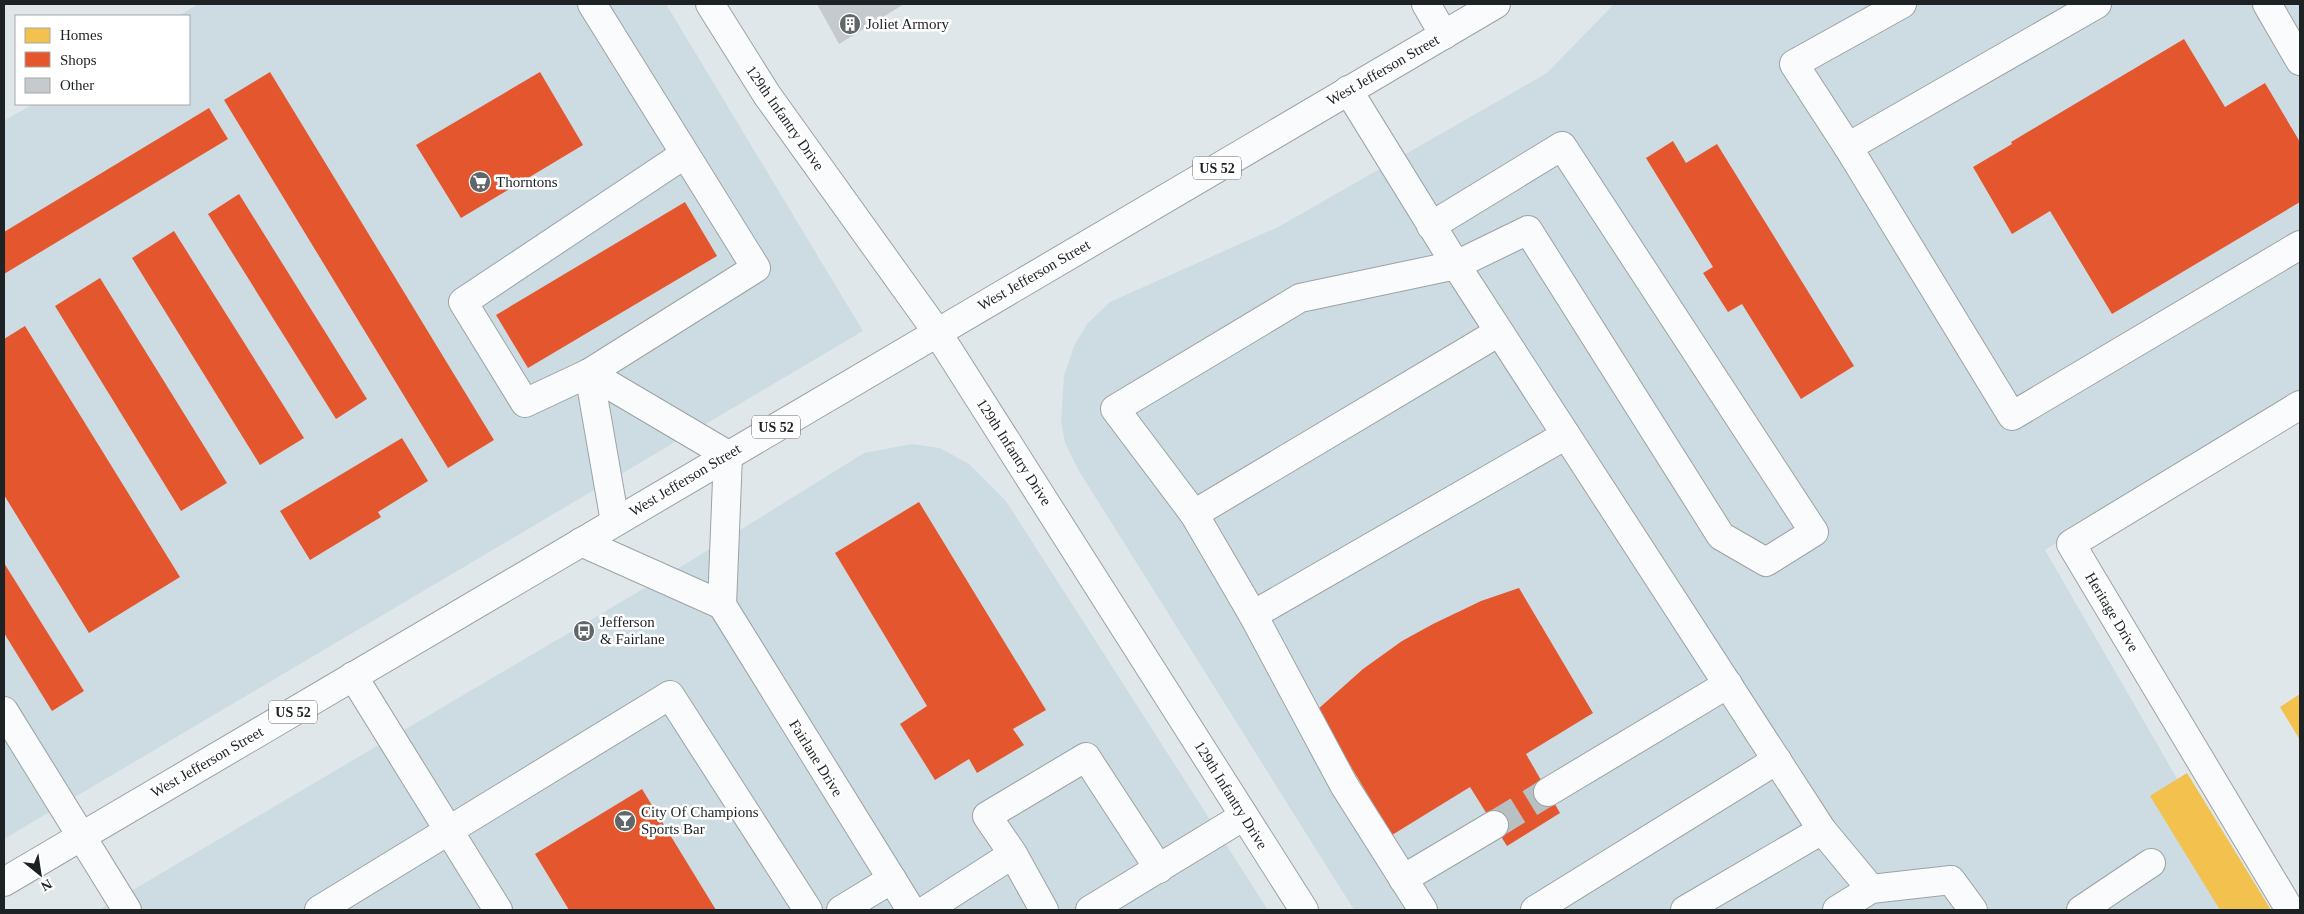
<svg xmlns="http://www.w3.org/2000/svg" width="2304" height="914" viewBox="0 0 2304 914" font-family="Georgia,serif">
  <rect width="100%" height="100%" fill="#e0e7ea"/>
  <g fill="#cddce3">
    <polygon points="198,4 666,4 863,331 4,839 4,121 33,104 189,104 189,16 178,16"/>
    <polygon points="1614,4 2300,4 2300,391 2045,550 2253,910 1354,910 1079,471 1065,443 1061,421 1064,376 1074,346 1087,324 1110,302 1280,226 1547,73"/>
    <polygon points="912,444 940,448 969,464 1006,501 1268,910 99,910 687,563 864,453"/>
  </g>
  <g fill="#f2c14e">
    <polygon points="2300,694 2300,740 2280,707"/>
    <polygon points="2187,773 2271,910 2220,910 2150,796"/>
  </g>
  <g fill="#e4572e">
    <polygon points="2184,39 2225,107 2265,83 2300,142 2300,202 2112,314 2050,211 2012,234 1973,167 2012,144 2011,142"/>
    <polygon points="270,72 494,440 448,468 224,100"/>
    <polygon points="540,72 583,145 461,218 416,145"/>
    <polygon points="209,108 228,139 4,274 4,232"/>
    <polygon points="1673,141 1686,163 1717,144 1854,366 1801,399 1742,304 1728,312 1703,273 1713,267 1646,158"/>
    <polygon points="239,194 367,399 336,419 208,214"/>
    <polygon points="685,202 717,256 528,368 496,315"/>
    <polygon points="174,231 304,438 260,465 132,258"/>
    <polygon points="100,278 227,483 181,511 55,306"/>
    <polygon points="25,326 180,577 89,633 4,495 4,339"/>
    <polygon points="402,438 428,481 378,512 381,517 310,560 280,511"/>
    <polygon points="919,502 1046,710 1013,729 1024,745 977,773 969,759 935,780 900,724 927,706 835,553"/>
    <polygon points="4,563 84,691 52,711 4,633"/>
    <polygon points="1519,588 1593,713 1526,754 1560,813 1507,846 1470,787 1392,835 1317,710 1363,669 1402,641 1433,624 1481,601"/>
    <polygon points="642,789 716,910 569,910 535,854"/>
  </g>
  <polygon fill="#c4cacd" points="817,4 904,4 839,44"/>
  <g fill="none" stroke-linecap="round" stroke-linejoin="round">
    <polyline stroke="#b9c0c2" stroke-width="28" stroke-dasharray="28 14" stroke-linecap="butt" points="1494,825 1548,792"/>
    <g stroke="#9ca2a4" stroke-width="30">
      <g id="minor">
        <polyline points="592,4 756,268 589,373 525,403 463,302 685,154"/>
        <polyline points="710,4 767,95 937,332 1304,910"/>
        <polyline points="1426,4 1444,35"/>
        <polyline points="1902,4 1794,64 1848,147 2097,4"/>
        <polyline points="2267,4 2300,61"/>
        <polyline points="1348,90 1456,265 1528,230 1721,536 1766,562 1814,532 1562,146 1431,226"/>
        <polyline points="1848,147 2012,416 2300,245"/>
        <polyline points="589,373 728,455 722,605"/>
        <polyline points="589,373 615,522"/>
        <polyline points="1194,514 1115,409 1300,298 1456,265 1822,830 1871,889"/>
        <polyline points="581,542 722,605 911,910"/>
        <polyline points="1253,615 1566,435"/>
        <polyline points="353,676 498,910"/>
        <polyline points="4,711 127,910"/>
        <polyline points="1548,792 1728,684"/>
        <polyline points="1013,854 987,816 1086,757 1159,869"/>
        <polyline points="1403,879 1494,825"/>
        <polyline points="319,910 670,695 808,910"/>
        <polyline points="841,910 892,879"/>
        <polyline points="926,910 1013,854 1044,910"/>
        <polyline points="1090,910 1244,816"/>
        <polyline points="1423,910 1344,785 1253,615 1194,514 1499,332"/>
        <polyline points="1535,910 1777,760"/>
        <polyline points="1685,910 1822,830"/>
        <polyline points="1837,910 1871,889 1951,880 1973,910"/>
        <polyline points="2081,910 2151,863"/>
        <polyline points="2290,910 2071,544 2300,405"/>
      </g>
    </g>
    <g stroke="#9ca2a4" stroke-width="30">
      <polyline id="major" points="4,882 1496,4"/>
    </g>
    <use href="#minor" stroke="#fafbfc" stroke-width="28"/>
    <use href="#major" stroke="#fafbfc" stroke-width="28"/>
  </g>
  <defs>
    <g id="building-disc" transform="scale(1.125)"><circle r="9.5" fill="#616769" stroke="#fff"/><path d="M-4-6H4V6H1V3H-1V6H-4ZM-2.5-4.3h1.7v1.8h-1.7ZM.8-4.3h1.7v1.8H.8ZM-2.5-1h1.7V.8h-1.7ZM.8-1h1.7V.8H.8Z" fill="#fff"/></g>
    <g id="supermarket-disc" transform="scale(1.125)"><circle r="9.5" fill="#616769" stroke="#fff"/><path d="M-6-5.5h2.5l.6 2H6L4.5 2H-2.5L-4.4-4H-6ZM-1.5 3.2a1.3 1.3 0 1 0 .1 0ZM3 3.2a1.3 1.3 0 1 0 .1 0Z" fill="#fff"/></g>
    <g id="bus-disc" transform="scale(1.125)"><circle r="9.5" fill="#616769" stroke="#fff"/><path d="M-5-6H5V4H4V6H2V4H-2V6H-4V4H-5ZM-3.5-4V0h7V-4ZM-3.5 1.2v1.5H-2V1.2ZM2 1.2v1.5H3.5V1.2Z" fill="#fff"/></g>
    <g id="bar-disc" transform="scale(1.125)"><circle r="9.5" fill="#616769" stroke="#fff"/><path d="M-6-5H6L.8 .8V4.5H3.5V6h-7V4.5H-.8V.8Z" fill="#fff"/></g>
  </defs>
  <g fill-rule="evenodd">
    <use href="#building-disc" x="850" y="24"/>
    <use href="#supermarket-disc" x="480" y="182"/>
    <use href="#bus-disc" x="584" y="631"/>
    <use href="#bar-disc" x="625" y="821"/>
  </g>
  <g text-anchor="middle" stroke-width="5" stroke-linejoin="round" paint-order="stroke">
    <g fill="#fff" stroke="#616466" stroke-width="1">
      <rect x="1193" y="156.5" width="48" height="23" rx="4"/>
      <rect x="752" y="415.5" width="48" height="23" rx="4"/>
      <rect x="269" y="700.5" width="48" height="23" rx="4"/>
    </g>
    <g font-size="14" font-weight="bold" fill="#1d2224">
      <text x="1217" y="173">US 52</text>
      <text x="776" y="432">US 52</text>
      <text x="293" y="717">US 52</text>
    </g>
    <g font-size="15" fill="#1d2224" stroke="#fff" text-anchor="start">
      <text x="866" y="29">Joliet Armory</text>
      <text x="496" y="187">Thorntons</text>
      <text x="600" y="627">Jefferson<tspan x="600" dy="17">&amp; Fairlane</tspan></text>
      <text x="641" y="817">City Of Champions<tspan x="641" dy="17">Sports Bar</tspan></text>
    </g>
    <g font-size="15" fill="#1d2224" stroke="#fff">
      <text transform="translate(1383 70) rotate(-30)" y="5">West Jefferson Street</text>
      <text transform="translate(785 118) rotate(55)" y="5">129th Infantry Drive</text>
      <text transform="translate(1034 275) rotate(-30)" y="5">West Jefferson Street</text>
      <text transform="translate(1014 452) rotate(57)" y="5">129th Infantry Drive</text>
      <text transform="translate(685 480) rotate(-31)" y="5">West Jefferson Street</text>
      <text transform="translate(2112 612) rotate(59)" y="5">Heritage Drive</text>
      <text transform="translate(816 758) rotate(58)" y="5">Fairlane Drive</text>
      <text transform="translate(207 762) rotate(-30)" y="5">West Jefferson Street</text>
      <text transform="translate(1231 795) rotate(58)" y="5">129th Infantry Drive</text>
    </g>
  </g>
  <rect width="2304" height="914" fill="none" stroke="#1d2224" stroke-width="10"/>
  <rect x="15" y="15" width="175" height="90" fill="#ffffff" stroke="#a5a7a7"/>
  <rect x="25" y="28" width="25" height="15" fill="#f2c14e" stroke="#a5a7a7"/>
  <text x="60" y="40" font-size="15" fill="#1d2224">Homes</text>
  <rect x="25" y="52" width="25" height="15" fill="#e4572e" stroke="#a5a7a7"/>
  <text x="60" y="65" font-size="15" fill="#1d2224">Shops</text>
  <rect x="25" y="78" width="25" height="15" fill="#c4cacd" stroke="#a5a7a7"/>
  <text x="60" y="90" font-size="15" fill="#1d2224">Other</text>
  <g transform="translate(40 874) rotate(150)" stroke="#ffffff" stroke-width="4" paint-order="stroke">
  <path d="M0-4L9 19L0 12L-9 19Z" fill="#1d2224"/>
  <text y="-8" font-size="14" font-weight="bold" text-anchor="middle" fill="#1d2224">N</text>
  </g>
</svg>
